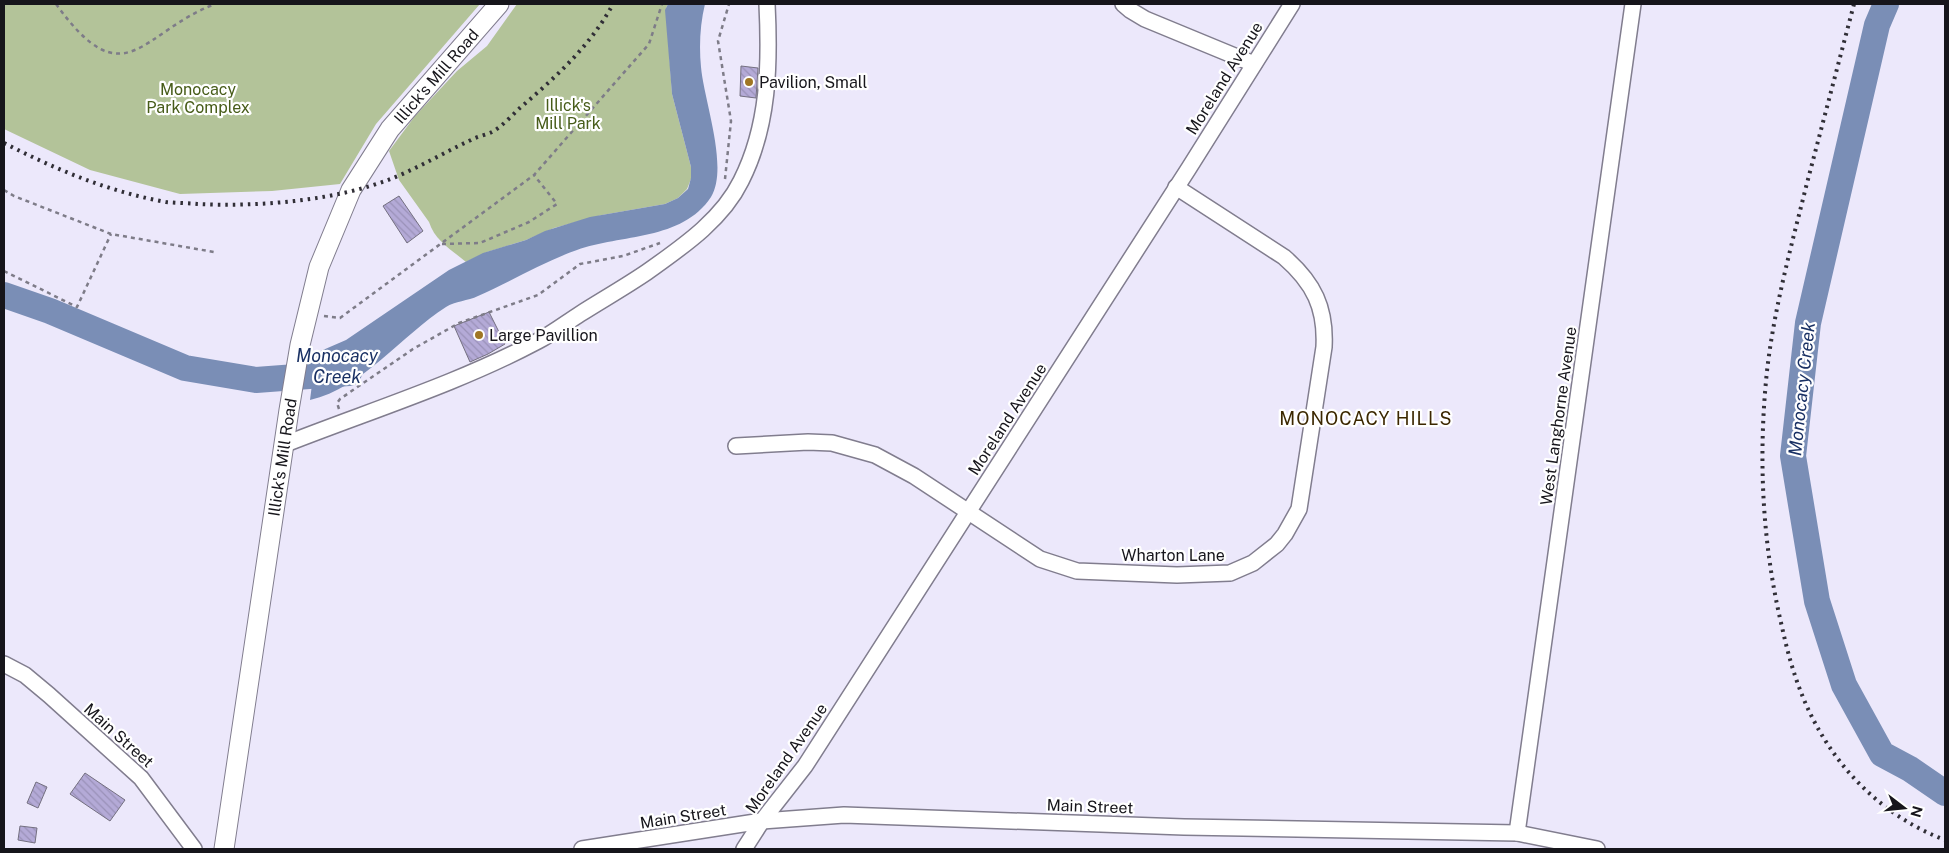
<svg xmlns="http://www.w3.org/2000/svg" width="1949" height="853" viewBox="0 0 1949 853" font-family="'Public Sans',sans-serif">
  <defs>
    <pattern id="building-back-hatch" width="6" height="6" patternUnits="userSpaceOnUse" patternTransform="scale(1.25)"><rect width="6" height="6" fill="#b4aad7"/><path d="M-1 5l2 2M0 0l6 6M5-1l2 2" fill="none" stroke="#9a91b8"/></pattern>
  </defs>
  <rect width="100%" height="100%" fill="#ece8fb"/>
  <g fill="#b3c399">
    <polygon points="4,4 480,4 376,124 340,184 272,191 180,194 90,170 4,129"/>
    <path d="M517,4H668L666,8L672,94L691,167V179L687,189L678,198L665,204L602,215L554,228L526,240L487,252L466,262C452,250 435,241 429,222L399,180L389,151L415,116L457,71L487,46Z"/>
  </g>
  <path fill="#7a8eb6" d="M668,4H705C700,24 699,47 701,67C704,101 729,167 711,197C682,241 621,234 577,250C545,261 510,282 478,296C468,301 455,301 446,307C402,335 363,388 310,400L316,353L346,340L449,270L483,253L526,240L545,231L590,217L665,204L678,198L688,189L691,178V167L672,94L665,10Z"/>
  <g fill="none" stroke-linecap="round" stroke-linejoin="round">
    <g stroke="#7a8eb6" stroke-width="26">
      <polyline points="1886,4 1877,25 1808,323 1793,456 1817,601 1844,685 1882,754 1910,769 1945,793"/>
      <polyline points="4,295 50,311 185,368 256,380 349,373"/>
    </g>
  </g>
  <g fill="url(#building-back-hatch)" stroke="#747080">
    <polygon points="741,66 758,68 756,98 740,96"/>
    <polygon points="399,196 423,231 407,243 383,206"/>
    <polygon points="489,312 505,344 488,354 470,362 454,326"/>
    <polygon points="85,773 125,800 110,821 70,794"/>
    <polygon points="36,782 47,787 38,808 27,803"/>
    <polygon points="20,826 37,828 35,843 18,840"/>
  </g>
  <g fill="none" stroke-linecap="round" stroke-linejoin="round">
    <g stroke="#817d8e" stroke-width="18">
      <g id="minor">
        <polyline points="1123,4 1130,10 1145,19 1254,64"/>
        <path d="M283,445C369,411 457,384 538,341C553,333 566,323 580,314C602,300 625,287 647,272C682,247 722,220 741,181C769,126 770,64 767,4"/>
        <path d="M736,446L808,442L832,443L875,455L914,476L1040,559L1077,571L1177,575L1230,573L1253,563L1277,544L1285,534L1299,509L1324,347C1326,308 1314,283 1284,257L1176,187"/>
        <polyline points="4,664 25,675 49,695 141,778 194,849"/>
        <polyline points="1517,833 1633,4"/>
        <polyline points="582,849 762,821 844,815 1184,827 1517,833 1597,849"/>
        <polyline points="744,849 762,821 805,766 1189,168 1292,4"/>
      </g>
    </g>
    <g stroke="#817d8e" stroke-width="21">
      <g id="tertiary">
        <path id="s1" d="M224,849L289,410L300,345L319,267L351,190L390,129L499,4"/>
      </g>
    </g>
    <g stroke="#7e7c88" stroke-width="2.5" stroke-dasharray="4 4" stroke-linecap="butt">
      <path d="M56,4C125,100 141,32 215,4"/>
      <polyline points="725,179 731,121 718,41 729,4"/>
      <polyline points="4,190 14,196 111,234 214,252"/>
      <polyline points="442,244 480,243 529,222 557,204 534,175"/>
      <polyline points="4,271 77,307 111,234"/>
      <polyline points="324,316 340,318 534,175 649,44 662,4"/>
      <polyline points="339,409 337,403 340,399 413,349 459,323 538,295 580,264 623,256 660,243"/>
    </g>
    <use href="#minor" stroke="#fff" stroke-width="15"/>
    <use href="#tertiary" stroke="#fff" stroke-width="19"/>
    <g stroke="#302e36" stroke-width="4" stroke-dasharray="2.5 5" stroke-linecap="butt">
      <path d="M1854,4C1838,65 1822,126 1806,187C1791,247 1774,309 1767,371C1758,457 1762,543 1782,627C1789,659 1798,690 1813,719C1841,774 1887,818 1945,840"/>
      <path d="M4,143C55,169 109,192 166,202C176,203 187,203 197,204C258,207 336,201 393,178C420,167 445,152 471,140C478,136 486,135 492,132C503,126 512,115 521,107C556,77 591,45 613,4"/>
    </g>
  </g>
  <g fill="#9f7624" stroke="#fff" stroke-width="2">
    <circle cx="749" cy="82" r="5"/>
    <circle cx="479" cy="335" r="5"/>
  </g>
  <g text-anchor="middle" stroke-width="4.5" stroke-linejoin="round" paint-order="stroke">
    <g font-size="16" fill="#16151b" stroke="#fff">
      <text dy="6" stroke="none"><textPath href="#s1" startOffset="816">Illick's Mill Road</textPath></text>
      <text transform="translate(1224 78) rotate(-58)" y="6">Moreland Avenue</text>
      <text transform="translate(1558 416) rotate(-82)" y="6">West Langhorne Avenue</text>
      <text transform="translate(1007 419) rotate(-57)" y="6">Moreland Avenue</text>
      <text dy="6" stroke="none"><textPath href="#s1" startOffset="396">Illick's Mill Road</textPath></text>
      <text x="1173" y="561">Wharton Lane</text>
      <text transform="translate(119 735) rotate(42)" y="6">Main Street</text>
      <text transform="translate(786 758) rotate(-55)" y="6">Moreland Avenue</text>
      <text transform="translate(1090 806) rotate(2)" y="6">Main Street</text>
      <text transform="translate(683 816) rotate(-9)" y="6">Main Street</text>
    </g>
    <g font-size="16" fill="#16151b" stroke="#fff" text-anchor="start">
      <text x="759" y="88">Pavilion, Small</text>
      <text x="489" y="341">Large Pavillion</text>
    </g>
    <g font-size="16" fill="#475c19" stroke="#fff">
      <text x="198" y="95">Monocacy<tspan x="198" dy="18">Park Complex</tspan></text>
      <text x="568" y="111">Illick's<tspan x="568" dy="18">Mill Park</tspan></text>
    </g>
    <g font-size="18" font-style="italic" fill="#1a3164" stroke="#fff">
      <text x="337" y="362">Monocacy<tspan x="337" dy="21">Creek</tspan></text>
      <text transform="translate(1802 389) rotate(-84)" y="6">Monocacy Creek</text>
    </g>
    <g font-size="18" letter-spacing="1" fill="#3b2700" stroke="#fff">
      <text x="1366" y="425">MONOCACY HILLS</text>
    </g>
  </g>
  <rect width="1949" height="853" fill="none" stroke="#16151b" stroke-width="10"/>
  <g transform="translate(1904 808) rotate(106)" stroke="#ffffff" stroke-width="4" paint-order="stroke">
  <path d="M0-4L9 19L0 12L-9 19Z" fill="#16151b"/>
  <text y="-8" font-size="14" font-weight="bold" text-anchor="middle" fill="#16151b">N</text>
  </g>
</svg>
